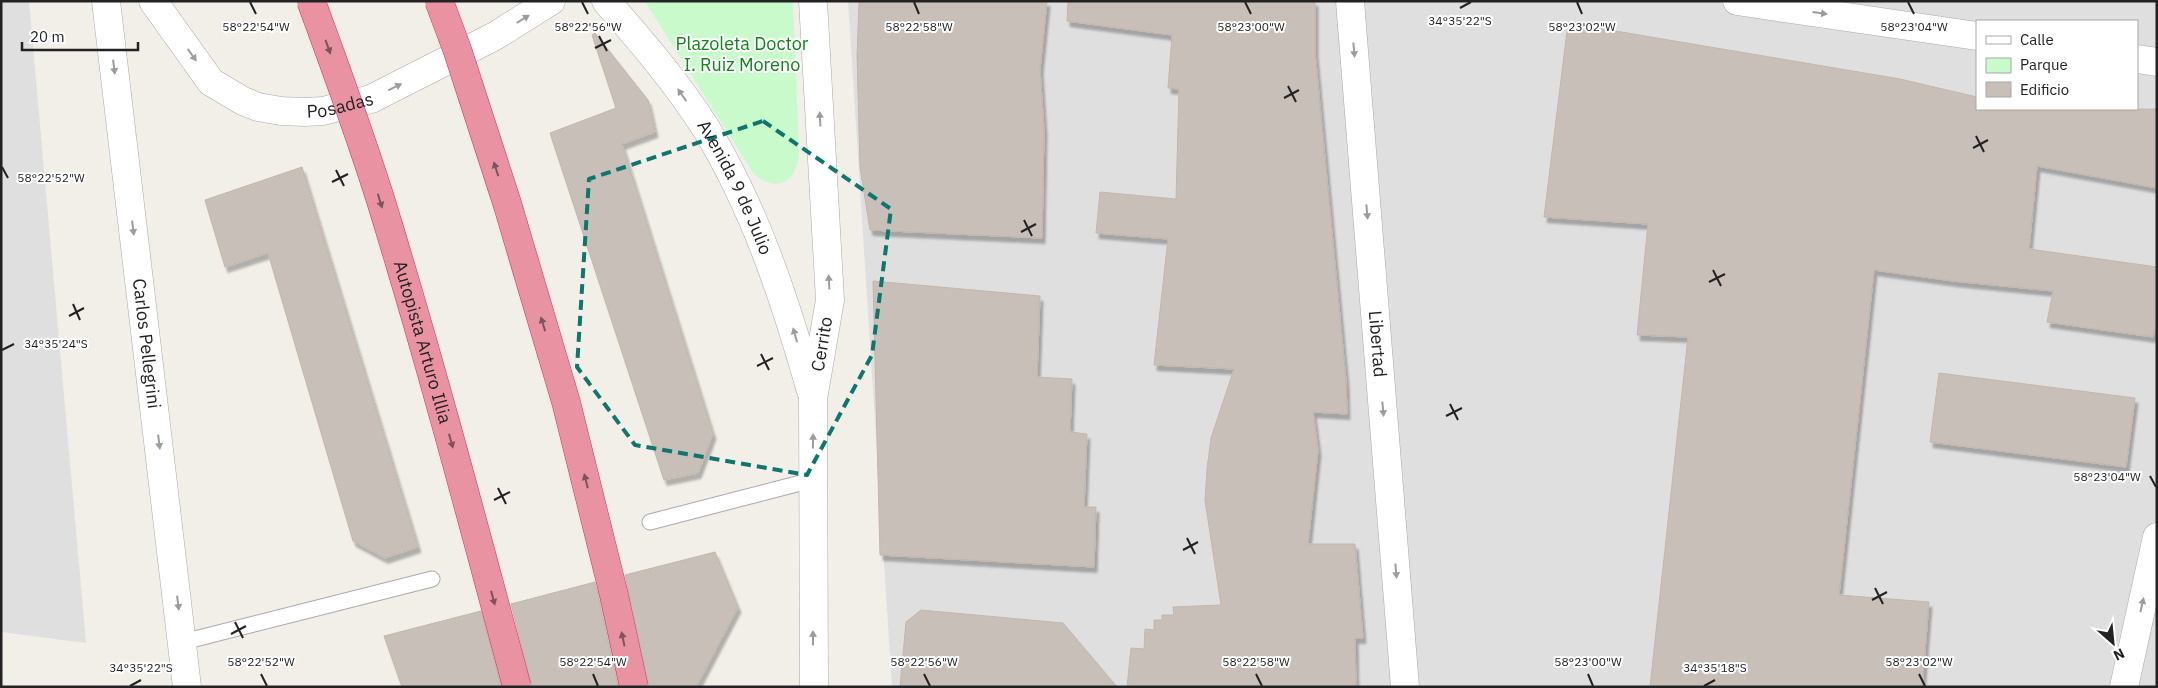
<svg xmlns="http://www.w3.org/2000/svg" width="2158" height="688" viewBox="0 0 2158 688" font-family="'IBM Plex Sans',sans-serif">
  <defs>
    <filter id="shadow"><feDropShadow dx="3" dy="5.5" stdDeviation="1" flood-color="#0004"/></filter>
  </defs>
  <rect width="100%" height="100%" fill="#f2efe9"/>
  <g fill="#e0dfdf" fill-rule="evenodd">
    <polygon points="1,1 29,1 86,643 1,632"/>
    <path d="M848,1H2157V687H892ZM1977,21H2137V109H1977Z"/>
  </g>
  <path fill="#c8facc" d="M648,1H793L799,155C796,183 776,193 754,174L647,5Z"/>
  <g fill="#c7bfb8" stroke="#c4b6ab" filter="url(#shadow)">
    <polygon points="859,1 1047,1 1040,69 1044,130 1042,238 870,230 860,167 857,56"/>
    <polygon points="1068,1 1315,1 1315,52 1346,381 1347,414 1313,412 1318,450 1308,544 1355,544 1363,638 1355,638 1356,687 1127,687 1131,648 1144,649 1145,629 1154,630 1154,620 1162,620 1162,615 1174,615 1173,607 1221,605 1205,500 1207,469 1211,438 1234,369 1154,365 1168,239 1096,233 1100,192 1176,199 1179,89 1168,88 1172,35 1067,21"/>
    <polygon points="1568,23 1900,79 1977,97 1977,109 2157,109 2157,188 2037,166 2029,249 2157,267 2157,320 2153,337 2047,322 2053,291 1953,281 1874,270 1839,595 1929,602 1922,687 1650,687 1688,337 1637,335 1648,224 1544,217"/>
    <polygon points="595,33 648,100 655,132 622,144 713,434 698,473 664,480 550,133 616,108 592,35"/>
    <polygon points="302,167 418,547 385,558 353,541 268,253 225,267 205,200"/>
    <polygon points="873,281 1040,296 1037,377 1072,379 1070,432 1087,434 1084,507 1096,507 1094,567 880,555"/>
    <polygon points="1939,373 2135,398 2126,467 1930,442"/>
    <polygon points="715,552 738,607 696,687 649,687 625,575"/>
    <polygon points="595,582 618,687 532,687 511,604"/>
    <polygon points="921,610 1063,623 1117,687 900,687 906,622"/>
    <polygon points="481,611 501,687 402,687 384,636"/>
  </g>
  <g fill="none" stroke-linecap="round" stroke-linejoin="round">
    <g stroke="#a9a9a9" stroke-width="17">
      <g id="service">
        <polyline points="650,522 812,480"/>
        <polyline points="183,642 432,579"/>
      </g>
    </g>
    <g stroke="#a9a9a9" stroke-width="29">
      <g id="minor">
        <path id="s1" d="M153,1L211,82L243,101L258,107L281,111L304,112L323,111L371,99L495,36L551,1"/>
        <path id="s2" d="M1350,1L1405,687"/>
        <polyline points="1737,1 1977,36"/>
        <polyline points="2137,59 2157,62"/>
        <polyline points="2124,687 2157,537"/>
      </g>
    </g>
    <g stroke="#a9a9a9" stroke-width="29">
      <g id="tertiary">
        <path id="s3" d="M106,1L187,687"/>
        <path id="s4" d="M606,1C642,42 678,84 707,130C756,211 785,300 811,391"/>
        <polyline points="813,1 830,300 813,399 814,687"/>
      </g>
    </g>
    <use href="#service" stroke="#fff" stroke-width="15"/>
    <use href="#minor" stroke="#fff" stroke-width="28"/>
    <use href="#tertiary" stroke="#fff" stroke-width="28"/>
    <g stroke="#dc2a67" stroke-width="29" stroke-linecap="butt">
      <g id="motorway-bridge">
        <path id="s5" d="M311,1C335,66 359,132 380,198C430,360 473,523 517,687"/>
        <polyline points="439,1 457,49 507,203 566,402 614,595 634,687"/>
      </g>
    </g>
    <use href="#motorway-bridge" stroke="#e892a2" stroke-width="28"/>
  </g>
  <defs><path id="oneway-solid" d="M-6-.8H1V-3.2L6.5 0L1 3.2V.8H-6Z" transform="scale(1.25)"/></defs>
  <g fill="#9c9c9c">
    <use href="#oneway-solid" transform="translate(1820 13) rotate(8)"/>
    <use href="#oneway-solid" transform="translate(523 19) rotate(-32)"/>
    <use href="#oneway-solid" transform="translate(1354 50) rotate(85)"/>
    <use href="#oneway-solid" transform="translate(192 55) rotate(54)"/>
    <use href="#oneway-solid" transform="translate(114 67) rotate(83)"/>
    <use href="#oneway-solid" transform="translate(395 87) rotate(-26)"/>
    <use href="#oneway-solid" transform="translate(682 95) rotate(-125)"/>
    <use href="#oneway-solid" transform="translate(820 119) rotate(-93)"/>
    <use href="#oneway-solid" transform="translate(1367 212) rotate(85)"/>
    <use href="#oneway-solid" transform="translate(133 228) rotate(83)"/>
    <use href="#oneway-solid" transform="translate(829 282) rotate(-93)"/>
    <use href="#oneway-solid" transform="translate(795 335) rotate(-106)"/>
    <use href="#oneway-solid" transform="translate(1383 409) rotate(85)"/>
    <use href="#oneway-solid" transform="translate(813 441) rotate(-89)"/>
    <use href="#oneway-solid" transform="translate(159 442) rotate(83)"/>
    <use href="#oneway-solid" transform="translate(1396 571) rotate(85)"/>
    <use href="#oneway-solid" transform="translate(178 603) rotate(83)"/>
    <use href="#oneway-solid" transform="translate(2142 605) rotate(-77)"/>
    <use href="#oneway-solid" transform="translate(813 638) rotate(-90)"/>
  </g>
  <g fill="#7b545c">
    <use href="#oneway-solid" transform="translate(328 47) rotate(70)"/>
    <use href="#oneway-solid" transform="translate(496 169) rotate(-108)"/>
    <use href="#oneway-solid" transform="translate(380 201) rotate(73)"/>
    <use href="#oneway-solid" transform="translate(543 324) rotate(-107)"/>
    <use href="#oneway-solid" transform="translate(451 441) rotate(74)"/>
    <use href="#oneway-solid" transform="translate(586 481) rotate(-104)"/>
    <use href="#oneway-solid" transform="translate(493 598) rotate(75)"/>
    <use href="#oneway-solid" transform="translate(623 639) rotate(-102)"/>
  </g>
  <path fill="none" stroke="#0f766e" stroke-width="4" stroke-dasharray="10 6" stroke-linejoin="round" d="M763,121L891,209L872,355L807,475L635,445L577,367L589,179Z"/>
  <path fill="none" stroke="#222" stroke-width="2" d="M250,2L256,14M582,2L588,14M914,2L919,14M1245,2L1251,14M1577,2L1582,14M1908,2L1914,14M1460,8L1471,2M599,36L607,51M595,48L611,40M1288,86L1296,102M1284,98L1299,90M1976,136L1984,152M1973,148L1988,140M2,167L8,178M336,170L344,186M332,182L348,174M1024,220L1032,236M1021,232L1036,224M1713,270L1721,286M1709,282L1725,274M73,304L80,320M69,316L84,308M2,350L14,344M761,354L769,370M757,366L773,358M1450,404L1458,420M1446,416L1462,408M2150,476L2156,487M498,488L506,504M494,500L510,492M1187,538L1195,554M1183,550L1198,542M1875,588L1883,604M1872,600L1887,592M235,622L243,638M231,634L246,626M261,674L267,686M593,674L598,686M924,674L930,686M1256,674L1262,686M1588,674L1593,686M1919,674L1925,686M130,686L141,680M1704,686L1715,680"/>
  <g text-anchor="middle" stroke-width="4" stroke-linejoin="round" paint-order="stroke">
    <g font-size="18" fill="#0c8416" stroke="#fff">
      <text x="742" y="50">Plazoleta Doctor<tspan x="742" dy="21">I. Ruiz Moreno</tspan></text>
    </g>
    <g font-size="18" fill="#222" stroke="#fff">
      <text dy="6" stroke="none"><textPath href="#s1" startOffset="236">Posadas</textPath></text>
      <text dy="6" stroke="none"><textPath href="#s4" startOffset="228">Avenida 9 de Julio</textPath></text>
      <text dy="6" stroke="none"><textPath href="#s5" startOffset="359">Autopista Arturo Illia</textPath></text>
      <text dy="6" stroke="none"><textPath href="#s3" startOffset="345">Carlos Pellegrini</textPath></text>
      <text transform="translate(822 344) rotate(-81)" y="6">Cerrito</text>
      <text dy="6" stroke="none"><textPath href="#s2" startOffset="344">Libertad</textPath></text>
    </g>
  </g>
  <g font-size="12" text-anchor="middle" fill="#222" stroke="#fff" stroke-width="4" stroke-linejoin="round" paint-order="stroke">
    <text x="1460" y="25">34°35'22"S</text>
    <text x="256" y="31">58°22'54"W</text>
    <text x="588" y="31">58°22'56"W</text>
    <text x="919" y="31">58°22'58"W</text>
    <text x="1251" y="31">58°23'00"W</text>
    <text x="1582" y="31">58°23'02"W</text>
    <text x="1914" y="31">58°23'04"W</text>
    <text x="51" y="182">58°22'52"W</text>
    <text x="56" y="348">34°35'24"S</text>
    <text x="2107" y="481">58°23'04"W</text>
    <text x="261" y="666">58°22'52"W</text>
    <text x="593" y="666">58°22'54"W</text>
    <text x="924" y="666">58°22'56"W</text>
    <text x="1256" y="666">58°22'58"W</text>
    <text x="1588" y="666">58°23'00"W</text>
    <text x="1919" y="666">58°23'02"W</text>
    <text x="141" y="672">34°35'22"S</text>
    <text x="1715" y="672">34°35'18"S</text>
  </g>
  <rect width="2158" height="688" fill="none" stroke="#222222" stroke-width="5"/>
  <rect x="1976" y="20" width="162" height="90" fill="#ffffff" stroke="#a7a7a7"/>
  <rect x="1986" y="36" width="25" height="8" fill="#ffffff" stroke="#a7a7a7"/>
  <text x="2020" y="45" font-size="15" fill="#222222">Calle</text>
  <rect x="1986" y="58" width="25" height="15" fill="#c8facc" stroke="#a7a7a7"/>
  <text x="2020" y="70" font-size="15" fill="#222222">Parque</text>
  <rect x="1986" y="82" width="25" height="15" fill="#c7bfb8" stroke="#a7a7a7"/>
  <text x="2020" y="95" font-size="15" fill="#222222">Edificio</text>
  <g transform="translate(2113 643) rotate(153)" stroke="#ffffff" stroke-width="4" paint-order="stroke">
  <path d="M0-4L9 19L0 12L-9 19Z" fill="#222222"/>
  <text y="-8" font-size="14" font-weight="bold" text-anchor="middle" fill="#222222">N</text>
  </g>
  <path d="M22 42v8h116v-8" fill="none" stroke="#222222" stroke-width="2.5"/>
  <text x="30" y="42" font-size="15" fill="#222222" stroke="#ffffff" stroke-width="4" paint-order="stroke">20 m</text>
</svg>
